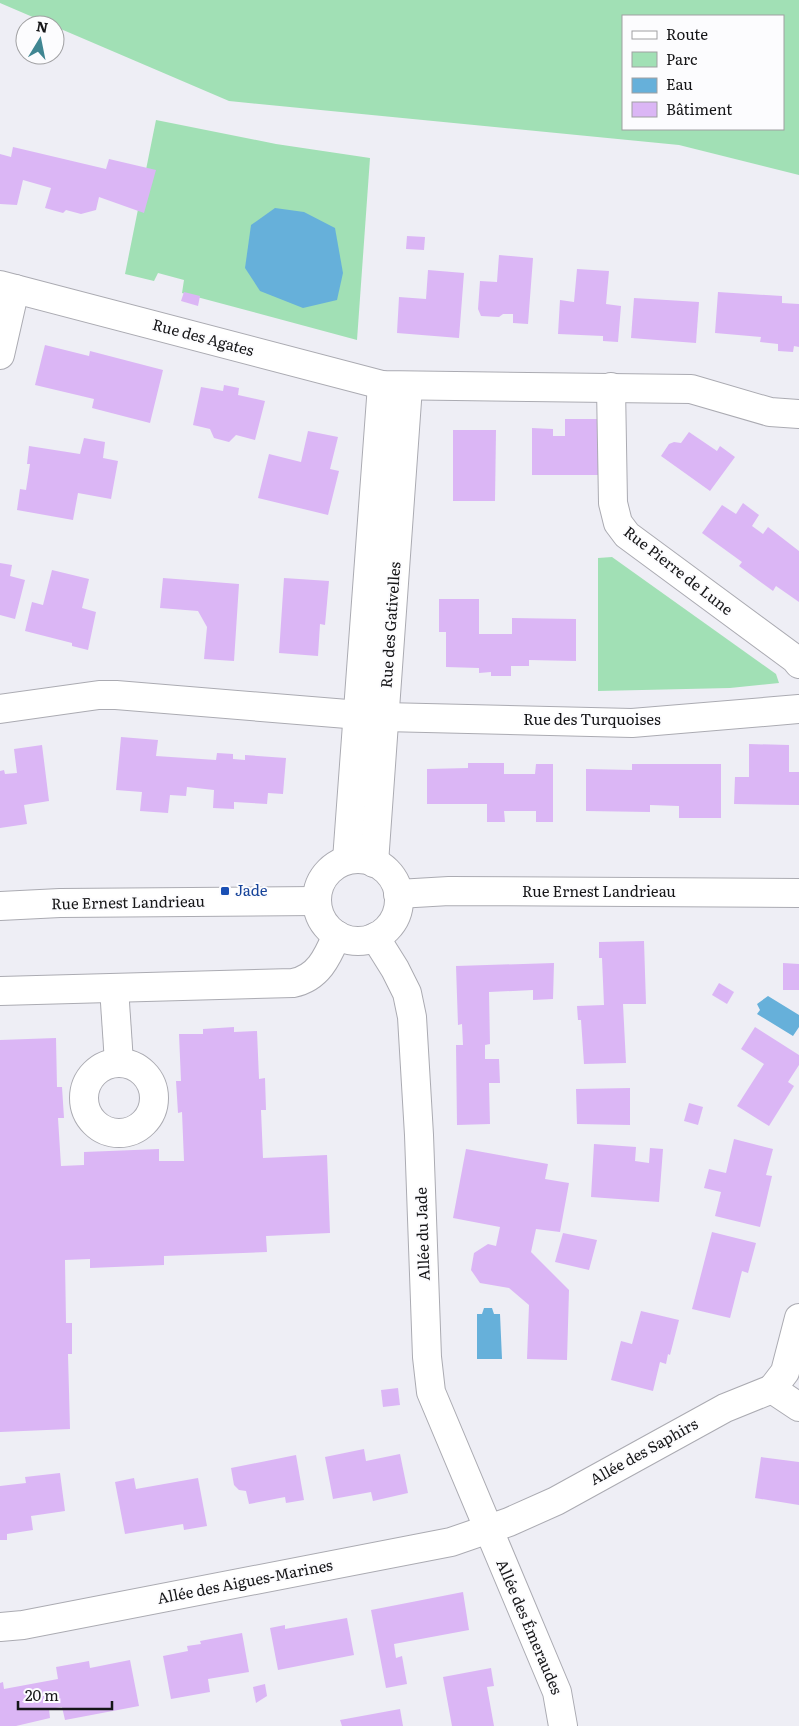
<svg xmlns="http://www.w3.org/2000/svg" width="799" height="1726" viewBox="0 0 799 1726" font-family="Literata,serif">
  <rect width="100%" height="100%" fill="#eeeef5"/>
  <g fill="#a1e0b5" fill-rule="evenodd">
    <path d="M0,0H799V175L679,145L229,101L0,3ZM623,16H783V129H623Z"/>
    <polygon points="156,120 276,144 370,158 357,340 182,293 184,280 158,273 154,281 125,274"/>
    <polygon points="612,557 776,674 779,683 730,688 598,691 598,558"/>
  </g>
  <g fill="#66b0da">
    <polygon points="275,208 304,212 335,228 343,273 337,300 303,308 260,291 245,268 251,225"/>
    <polygon points="768,996 799,1015 799,1027 793,1036 757,1014 760,1010 757,1004"/>
    <polygon points="484,1308 492,1308 494,1314 500,1314 502,1359 477,1359 477,1314 482,1314"/>
  </g>
  <g fill="#dbb6f5">
    <polygon points="13,147 106,169 109,159 156,170 144,213 99,197 96,210 81,214 66,210 63,213 45,208 51,188 23,180 17,205 0,204 0,154 11,157"/>
    <polygon points="407,236 425,237 424,250 406,249"/>
    <polygon points="499,255 533,258 528,324 513,323 513,314 503,314 499,317 481,316 478,309 480,281 497,282"/>
    <polygon points="577,269 609,271 606,304 621,306 618,342 603,341 603,336 558,334 560,300 574,302"/>
    <polygon points="428,270 464,273 459,338 397,333 399,297 426,299"/>
    <polygon points="184,292 200,296 198,306 181,301"/>
    <polygon points="718,292 782,296 782,303 799,304 799,347 794,346 793,352 778,351 778,344 760,342 761,337 715,333"/>
    <polygon points="634,298 699,302 696,343 631,338"/>
    <polygon points="45,345 89,356 90,351 163,370 150,423 92,408 94,399 35,385"/>
    <polygon points="224,385 239,388 238,395 265,401 255,440 236,435 229,442 214,438 210,429 193,425 201,387 223,391"/>
    <polygon points="565,419 599,419 600,475 532,475 532,428 553,429 553,436 565,436"/>
    <polygon points="453,430 496,430 495,501 453,501"/>
    <polygon points="308,431 338,437 330,469 339,471 328,515 258,498 269,454 301,462"/>
    <polygon points="689,432 717,451 720,446 735,457 710,491 661,456 669,444 674,442 681,443"/>
    <polygon points="84,438 105,442 103,458 118,461 111,499 78,493 73,520 17,510 20,489 26,490 30,464 27,464 29,446 80,454"/>
    <polygon points="743,503 759,515 752,526 763,534 768,527 799,551 799,602 776,586 773,591 739,566 742,562 702,533 722,505 736,514"/>
    <polygon points="0,563 12,565 10,576 25,580 15,619 0,615"/>
    <polygon points="52,570 89,579 82,608 96,612 88,650 72,646 72,643 25,631 32,602 43,605"/>
    <polygon points="163,578 239,584 234,661 204,659 207,627 198,611 160,608"/>
    <polygon points="284,578 329,581 325,625 320,624 318,656 279,653"/>
    <polygon points="439,599 479,599 479,634 512,634 512,618 576,619 576,661 529,660 529,666 511,666 511,676 491,676 491,672 479,673 479,668 446,667 446,632 439,632"/>
    <polygon points="121,737 158,740 156,756 216,760 217,753 233,754 233,759 245,760 245,755 286,758 283,794 268,793 267,804 234,802 234,809 213,808 214,790 187,787 186,796 170,795 168,813 140,811 142,792 116,790"/>
    <polygon points="749,744 789,745 789,772 799,772 799,805 734,804 735,777 749,777"/>
    <polygon points="42,745 49,801 24,805 27,824 0,828 0,771 4,770 5,774 17,773 14,749"/>
    <polygon points="468,763 504,763 504,774 535,774 536,764 553,764 553,822 536,822 536,811 504,811 505,822 487,822 487,804 427,804 427,769 468,768"/>
    <polygon points="632,764 721,764 721,818 679,818 679,806 650,805 650,812 586,811 586,769 632,770"/>
    <polygon points="644,941 646,1004 623,1004 626,1063 584,1064 581,1020 578,1020 577,1006 604,1005 602,958 599,958 599,942"/>
    <polygon points="554,963 553,999 533,1000 533,990 489,992 490,1044 485,1045 485,1059 499,1059 500,1083 489,1083 490,1124 457,1125 456,1045 463,1045 462,1024 458,1025 456,966"/>
    <polygon points="783,963 799,964 799,990 783,990"/>
    <polygon points="719,983 734,992 727,1004 712,995"/>
    <polygon points="234,1027 234,1032 257,1031 259,1079 265,1078 266,1110 261,1110 263,1158 327,1155 330,1233 266,1236 267,1252 164,1256 164,1265 90,1268 90,1259 65,1260 66,1323 72,1323 72,1354 68,1354 70,1429 0,1432 0,1040 56,1038 57,1087 62,1087 64,1118 58,1118 61,1166 84,1165 84,1152 159,1149 159,1161 184,1161 182,1112 178,1113 176,1081 181,1081 179,1034 203,1034 203,1029"/>
    <polygon points="755,1027 799,1055 799,1065 788,1082 794,1086 769,1126 737,1106 764,1064 741,1049"/>
    <polygon points="630,1088 630,1125 577,1124 576,1089"/>
    <polygon points="689,1103 703,1107 698,1125 684,1121"/>
    <polygon points="734,1139 773,1149 766,1175 772,1176 760,1227 715,1216 721,1192 704,1188 709,1169 726,1173"/>
    <polygon points="594,1144 636,1147 635,1161 649,1163 650,1148 663,1149 659,1202 591,1197"/>
    <polygon points="466,1149 548,1164 545,1179 569,1183 560,1232 536,1229 531,1252 569,1290 567,1360 527,1359 529,1305 509,1288 480,1283 471,1270 474,1253 488,1244 496,1246 500,1227 453,1218"/>
    <polygon points="712,1232 756,1243 748,1273 742,1271 730,1318 692,1309"/>
    <polygon points="563,1233 597,1240 589,1270 555,1262"/>
    <polygon points="641,1311 679,1320 670,1355 668,1354 666,1364 660,1362 653,1391 611,1380 621,1341 632,1344"/>
    <polygon points="398,1388 400,1405 383,1407 381,1390"/>
    <polygon points="364,1449 366,1461 400,1454 408,1493 373,1501 371,1492 333,1499 325,1457"/>
    <polygon points="296,1455 304,1500 286,1503 285,1497 249,1504 246,1491 239,1490 234,1485 231,1468"/>
    <polygon points="761,1457 799,1462 799,1505 755,1498"/>
    <polygon points="60,1473 65,1511 31,1516 33,1530 7,1534 7,1540 0,1540 0,1486 26,1483 25,1477"/>
    <polygon points="134,1478 136,1489 198,1478 207,1526 184,1530 183,1524 125,1534 115,1482"/>
    <polygon points="463,1592 469,1630 394,1644 396,1658 402,1656 407,1684 386,1688 371,1610"/>
    <polygon points="347,1618 354,1655 278,1670 270,1628 285,1625 285,1629"/>
    <polygon points="242,1633 249,1672 208,1679 210,1692 171,1699 163,1656 188,1651 187,1646 201,1644 200,1641"/>
    <polygon points="130,1660 139,1706 65,1720 62,1707 49,1709 50,1718 16,1726 0,1726 0,1683 3,1682 4,1689 58,1679 56,1667 89,1661 90,1668"/>
    <polygon points="491,1668 494,1686 487,1687 494,1726 452,1726 443,1677"/>
    <polygon points="265,1684 267,1696 256,1703 253,1687"/>
    <polygon points="400,1709 403,1726 342,1726 340,1720"/>
  </g>
  <g fill="none" stroke-linecap="round" stroke-linejoin="round">
    <g stroke="#ababb2" stroke-width="30">
      <g id="minor">
        <polyline points="0,285 382,385 691,389 770,412 799,414"/>
        <polyline points="0,355 15,289"/>
        <polyline points="611,387 613,503 618,523 627,535 795,659 799,664"/>
        <polyline points="0,709 99,695 116,695 384,717 632,723 799,709"/>
        <circle cx="358" cy="900" r="41"/>
        <polyline points="347,860 382,385"/>
        <polyline points="374,863 408,387"/>
        <polyline points="398,894 449,891 799,893"/>
        <polyline points="0,906 60,903 317,901"/>
        <polyline points="375,937 395,969 407,993 412,1017 419,1135 427,1357 431,1392 557,1692 563,1726"/>
        <polyline points="114,988 119,1062"/>
        <path d="M0,991L293,983C318,978 327,958 337,935"/>
        <circle cx="119" cy="1098" r="35"/>
        <polyline points="772,1389 785,1372 799,1318"/>
        <polyline points="772,1389 799,1407"/>
        <polyline points="0,1627 23,1625 451,1542 509,1522 556,1501 725,1408 772,1389"/>
      </g>
    </g>
    <use href="#minor" stroke="#fff" stroke-width="28"/>
  </g>
  <rect fill="#1a4fb4" stroke="#fcfcfe" stroke-width="2" x="220" y="886" width="10" height="10" rx="2.5"/>
  <g text-anchor="middle" stroke-width="4" stroke-linejoin="round" paint-order="stroke">
    <g font-size="15" fill="#161618" stroke="#fcfcfe">
      <text transform="translate(203 338) rotate(15)" y="5">Rue des Agates</text>
      <text transform="translate(678 571) rotate(38)" y="5">Rue Pierre de Lune</text>
      <text transform="translate(391 625) rotate(-86)" y="5">Rue des Gativelles</text>
      <text x="592" y="725">Rue des Turquoises</text>
      <text x="599" y="897">Rue Ernest Landrieau</text>
      <text transform="translate(128 903) rotate(-1)" y="5">Rue Ernest Landrieau</text>
      <text transform="translate(423 1234) rotate(-92)" y="5">Allée du Jade</text>
      <text transform="translate(644 1452) rotate(-29)" y="5">Allée des Saphirs</text>
      <text transform="translate(245 1582) rotate(-11)" y="5">Allée des Aigues-Marines</text>
      <text transform="translate(529 1627) rotate(67)" y="5">Allée des Émeraudes</text>
    </g>
    <g font-size="15" fill="#164399" stroke="#fcfcfe" text-anchor="start">
      <text x="235" y="896">Jade</text>
    </g>
  </g>
  <rect x="622" y="15" width="162" height="115" fill="#fcfcfe" stroke="#a0a0a2"/>
  <rect x="632" y="31" width="25" height="8" fill="#ffffff" stroke="#a0a0a2"/>
  <text x="666" y="40" font-size="15" fill="#161618">Route</text>
  <rect x="632" y="52" width="25" height="15" fill="#a1e0b5" stroke="#a0a0a2"/>
  <text x="666" y="65" font-size="15" fill="#161618">Parc</text>
  <rect x="632" y="78" width="25" height="15" fill="#66b0da" stroke="#a0a0a2"/>
  <text x="666" y="90" font-size="15" fill="#161618">Eau</text>
  <rect x="632" y="102" width="25" height="15" fill="#dbb6f5" stroke="#a0a0a2"/>
  <text x="666" y="115" font-size="15" fill="#161618">Bâtiment</text>
  <g transform="translate(40 40) rotate(10)"><circle r="24" fill="#fcfcfe" stroke="#a0a0a2"/>
  <path d="M0-4L9 19L0 12L-9 19Z" fill="#408692"/>
  <text y="-8" font-size="14" font-weight="bold" text-anchor="middle" fill="#161618">N</text>
  </g>
  <path d="M18 1701v8h94v-8" fill="none" stroke="#161618" stroke-width="2.5"/>
  <text x="25" y="1701" font-size="15" fill="#161618" stroke="#fcfcfe" stroke-width="4" paint-order="stroke">20 m</text>
</svg>
